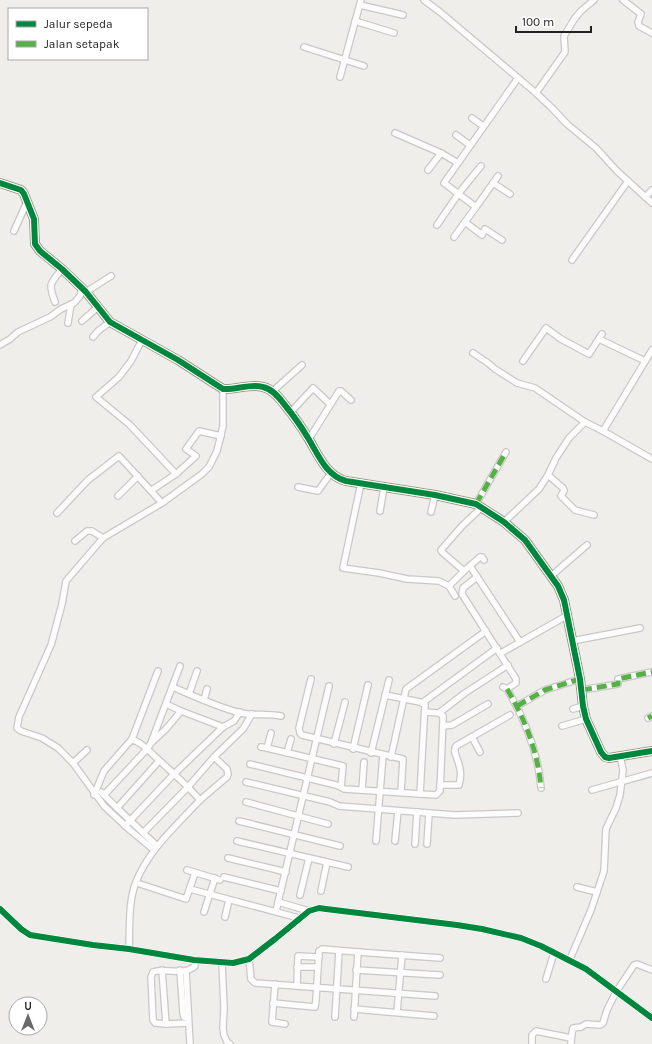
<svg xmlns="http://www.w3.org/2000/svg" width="652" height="1044" viewBox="0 0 652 1044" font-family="Karla,sans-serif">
  <rect width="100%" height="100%" fill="#f0eeeb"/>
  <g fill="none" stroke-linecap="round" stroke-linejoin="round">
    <g stroke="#c9c8c7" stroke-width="8">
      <g id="street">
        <polyline points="424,0 440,12 536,93 552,108 567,124 596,148 617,171 652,203"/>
        <polyline points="623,0 641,14 638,22 639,26 652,33"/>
        <polyline points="360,5 403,15"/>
        <polyline points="355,21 394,33"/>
        <polyline points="304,47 364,66"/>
        <polyline points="340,77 361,0"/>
        <polyline points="536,93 565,52 564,36 575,18 581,11 594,0"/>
        <polyline points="472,118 483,126"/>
        <polyline points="395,133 441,153 458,163"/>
        <polyline points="456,135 470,145"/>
        <polyline points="428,170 441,153"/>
        <polyline points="498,176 476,207 444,183 518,78"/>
        <polyline points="493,183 510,194"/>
        <polyline points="645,197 652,190"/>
        <polyline points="465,222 482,235 485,229 502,240"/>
        <polyline points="437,225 459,193 481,166"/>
        <polyline points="14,231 27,202"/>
        <polyline points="454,237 476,207"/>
        <polyline points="572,260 628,181"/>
        <polyline points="86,292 111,276"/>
        <path d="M55,302C48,283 50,284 62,269"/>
        <polyline points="82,321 98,307"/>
        <polyline points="68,323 71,304"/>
        <polyline points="93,337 98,331 110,322"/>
        <polyline points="599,339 645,361"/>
        <polyline points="142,340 131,361 119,377 96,397 130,425 176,474"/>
        <polyline points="0,345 10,339 18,332 50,317 61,309 74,303 80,296 82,288"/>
        <polyline points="473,353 488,363 495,369 517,383 535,388 585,422"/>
        <polyline points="523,361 546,328 561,339 589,354 602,334"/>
        <polyline points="273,391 302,365"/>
        <polyline points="291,412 313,388 330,404"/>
        <polyline points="603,431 652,459"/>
        <polyline points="309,439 339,391 341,391 351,400"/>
        <polyline points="548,475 563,488 564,491 561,496 575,510 594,515"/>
        <polyline points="361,483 343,568 379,573 407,579 439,581 449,586 455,596"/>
        <polyline points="298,487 318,491 331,473"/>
        <polyline points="152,490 176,474 196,456 186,449 199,431 221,436"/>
        <polyline points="118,496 138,476"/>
        <polyline points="476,504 506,452"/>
        <polyline points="482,507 462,526 441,550 442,552 464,571 480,557 482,557 484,560"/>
        <polyline points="380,511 384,487"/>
        <polyline points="431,512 435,495"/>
        <polyline points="57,513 88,480 119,456 162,503"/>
        <polyline points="504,522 539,489 548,475 556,458 569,438 585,422 603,431 652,350"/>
        <polyline points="75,541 87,531 92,531 103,538"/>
        <polyline points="472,569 520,642"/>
        <polyline points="551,576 587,545"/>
        <polyline points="477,577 463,588 462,594 516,679 516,683 507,689 503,687"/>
        <polyline points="449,586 464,571"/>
        <polyline points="572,641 640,628"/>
        <polyline points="501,653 568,615"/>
        <polyline points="311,679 299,728 300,733 302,735 403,759 401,792"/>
        <path d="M173,687C193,696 220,708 241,713C254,716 268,713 281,716"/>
        <path d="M507,689C525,719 538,752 541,788"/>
        <polyline points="582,690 618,684 618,679 652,672"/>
        <polyline points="189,694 197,671"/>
        <polyline points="385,695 420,702 425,704 420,794"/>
        <polyline points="204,700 207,689"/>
        <polyline points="422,703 497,648"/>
        <polyline points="166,704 181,711 223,727"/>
        <polyline points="517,706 545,690 580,679"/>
        <polyline points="573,709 583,706"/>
        <polyline points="439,713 465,693 508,665"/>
        <polyline points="648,718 652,716"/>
        <polyline points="443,726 452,725 488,704"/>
        <polyline points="562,726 586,719"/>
        <polyline points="271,733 267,748 343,766 341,787 344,789 436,795 440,791 443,720 443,716 439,713 425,712"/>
        <polyline points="472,737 480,752"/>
        <polyline points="132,739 158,671"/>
        <polyline points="152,742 166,729 181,711"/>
        <polyline points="334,744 345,702"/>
        <polyline points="261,747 267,748"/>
        <polyline points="353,749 368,685"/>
        <polyline points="287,753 291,739"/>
        <polyline points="371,753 389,680"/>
        <polyline points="391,757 406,689 486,631"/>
        <polyline points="73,763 87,750"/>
        <polyline points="250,764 336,785 341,787"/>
        <polyline points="246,782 330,802 339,806 455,815 518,813"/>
        <path d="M440,785H459C461,778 461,771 459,765C458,758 452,752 456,746L510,715"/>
        <polyline points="362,790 364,762"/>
        <polyline points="592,790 652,773"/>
        <polyline points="101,792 117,808 157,846"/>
        <path d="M94,795L104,771L132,739L141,744L147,749L188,787L200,800C177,825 149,849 136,882C128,902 130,927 129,949"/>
        <polyline points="104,795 147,749 151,743 180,666"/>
        <polyline points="200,800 227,777 228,774 227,769 214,757"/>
        <polyline points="246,802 328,824"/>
        <polyline points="117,808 159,761"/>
        <polyline points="239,821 340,846"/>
        <polyline points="125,826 174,774 223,727 234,721 240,712"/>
        <polyline points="143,833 188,787 214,757 243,729 252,714"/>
        <polyline points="237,841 348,867"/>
        <polyline points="376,841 383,755"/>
        <polyline points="395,841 398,811"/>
        <polyline points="415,844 417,812"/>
        <polyline points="427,844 429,813"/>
        <polyline points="154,850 131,831 104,806 73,763 58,748 42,738 21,731 17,728 19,717 51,645 62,604 66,581 103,538 162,503 202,474 209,467 217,451 223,426 223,389"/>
        <polyline points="228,858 286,872"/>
        <polyline points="187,870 220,880"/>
        <polyline points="224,877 281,891"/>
        <polyline points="140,884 186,899 195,873"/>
        <polyline points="577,887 597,892"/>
        <polyline points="190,889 299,918"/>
        <polyline points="321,891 327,862"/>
        <polyline points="300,895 309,858"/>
        <polyline points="278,902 309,911"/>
        <polyline points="0,909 21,929 30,935 93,945 129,949 194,960 233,963 249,959 275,939 309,911 319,908 326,909 457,925 482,929 521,938 541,946 586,969 652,1018"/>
        <polyline points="276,911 329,686"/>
        <polyline points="204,912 215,878"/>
        <polyline points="225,917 229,900"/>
        <polyline points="358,952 440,958"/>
        <polyline points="249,959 251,979 255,983 435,996"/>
        <polyline points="570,959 591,910 604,871 606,829 616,808 620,795 623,770 620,756"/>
        <polyline points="222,963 224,1008 223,1028 224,1035 227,1042 230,1044"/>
        <polyline points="297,967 318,967"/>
        <polyline points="162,970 166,1024 188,1023"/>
        <polyline points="180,970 183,1013 184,1017 188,1018"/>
        <polyline points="356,970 440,975"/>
        <polyline points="186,971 190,1044"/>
        <polyline points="546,979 554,953"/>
        <polyline points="275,984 272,1022 285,1024"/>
        <polyline points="297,986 298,956 319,957"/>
        <polyline points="273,1003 315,1007 316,1000 319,951 322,949 358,952 354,1017"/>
        <polyline points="354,1009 434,1016"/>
        <polyline points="397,1012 402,955"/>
        <polyline points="335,1017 339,951"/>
        <path d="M166,1024L155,1023L153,1020L151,977L153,972C166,968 184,976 195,966L194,960"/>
        <polyline points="532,1044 532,1035 536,1031 571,1038"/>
        <polyline points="571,1044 572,1033 573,1028 581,1027 586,1024 600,1025 603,1023 607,1010 616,992 634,965 637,964 652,970"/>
      </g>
    </g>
    <g stroke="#999a82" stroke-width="10">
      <path id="secondary" d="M0,183L21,190L24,194L34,219L35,244L40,251L62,269L86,292L110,322L178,360L223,389C236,390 251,383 263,387C272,389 278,396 284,404C293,415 301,426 308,438C318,454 326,476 346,481L435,495L476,504L504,522L525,540L558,586L564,600L580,679L583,706L586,719L601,752L605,757L609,758L652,751"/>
    </g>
    <use href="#street" stroke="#fdfcfc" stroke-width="5.5"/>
    <use href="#secondary" stroke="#f4f4ed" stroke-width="8"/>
    <g stroke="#55b145" stroke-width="5" stroke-dasharray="10 5" stroke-linecap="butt">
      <polyline points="476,504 506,452"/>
      <path d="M507,689C525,719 538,752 541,788"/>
      <polyline points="582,690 618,684 618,679 652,672"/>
      <polyline points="517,706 545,690 580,679"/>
      <polyline points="648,718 652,716"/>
    </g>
    <g stroke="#fff" stroke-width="8">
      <g id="cycleway">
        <path d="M0,183L21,190L24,194L34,219L35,244L40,251L62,269L86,292L110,322L178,360L223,389C236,390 251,383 263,387C272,389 278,396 284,404C293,415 301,426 308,438C318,454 326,476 346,481L435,495L476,504L504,522L525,540L558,586L564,600L580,679L583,706L586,719L601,752L605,757L609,758L652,751"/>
        <polyline points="0,909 21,929 30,935 93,945 129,949 194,960 233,963 249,959 275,939 309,911 319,908 326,909 457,925 482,929 521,938 541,946 586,969 652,1018"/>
      </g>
    </g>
    <use href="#cycleway" stroke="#00873e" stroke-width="6"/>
  </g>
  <rect x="8" y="8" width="140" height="52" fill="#ffffff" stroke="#a7a7a7"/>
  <rect x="16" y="21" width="20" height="6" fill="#00873e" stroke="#a7a7a7"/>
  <text x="44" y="28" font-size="12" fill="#222222">Jalur sepeda</text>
  <rect x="16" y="41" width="20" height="6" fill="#55b145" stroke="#a7a7a7"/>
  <text x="44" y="48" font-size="12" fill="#222222">Jalan setapak</text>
  <g transform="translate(28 1016)"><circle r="19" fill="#ffffff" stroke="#a7a7a7"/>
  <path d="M0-3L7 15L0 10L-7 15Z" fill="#6a6968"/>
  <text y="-6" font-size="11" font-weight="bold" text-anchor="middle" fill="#222222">U</text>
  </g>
  <path d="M516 26v6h75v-6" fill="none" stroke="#222222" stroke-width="2"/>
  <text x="522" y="26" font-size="12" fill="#222222" stroke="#ffffff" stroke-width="3" paint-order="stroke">100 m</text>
</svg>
